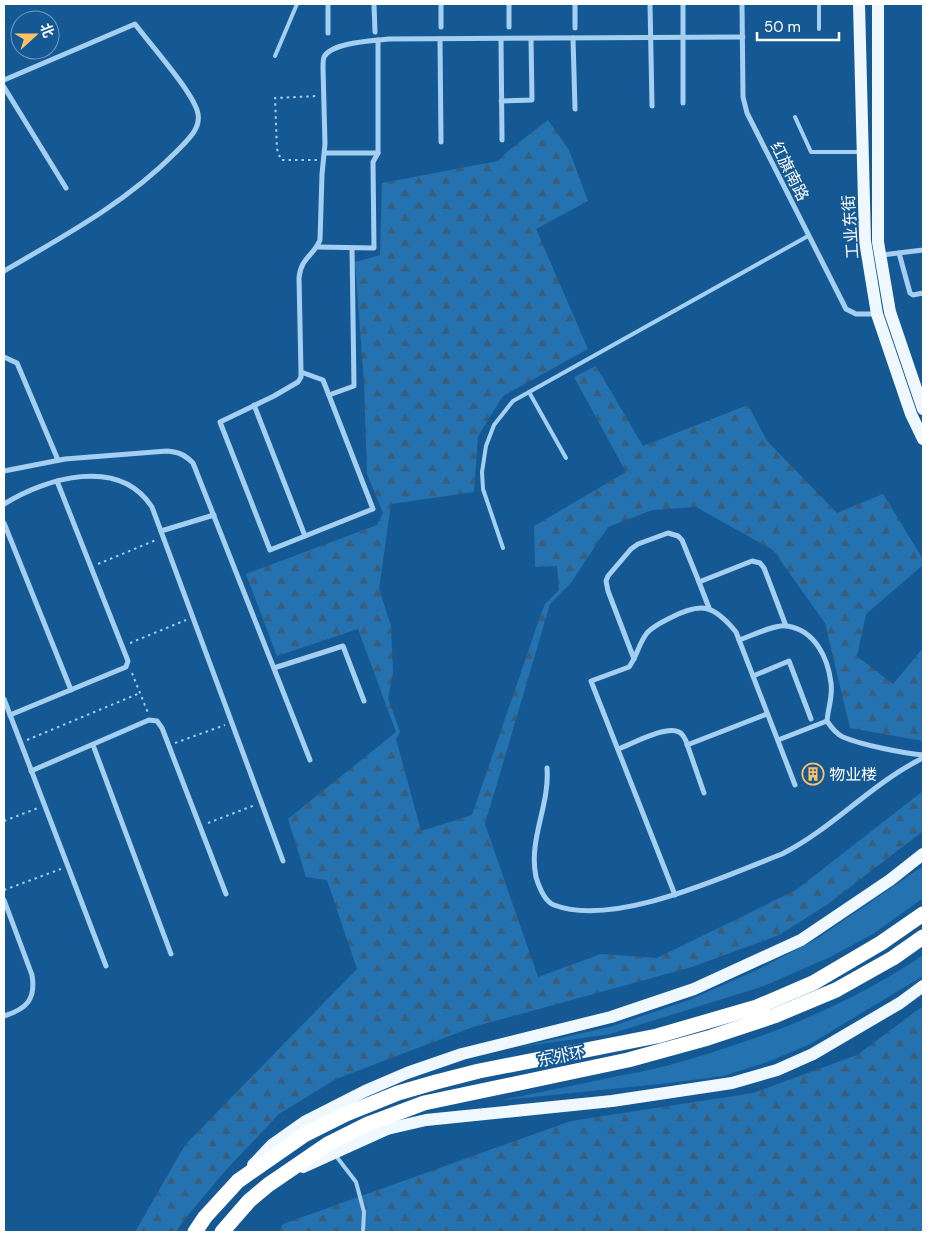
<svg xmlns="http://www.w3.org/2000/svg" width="927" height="1236" viewBox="0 0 927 1236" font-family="'DM Sans','Noto Sans SC',sans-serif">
  <defs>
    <pattern id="forest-firs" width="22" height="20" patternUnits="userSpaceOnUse" patternTransform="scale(1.25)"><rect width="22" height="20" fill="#2572b0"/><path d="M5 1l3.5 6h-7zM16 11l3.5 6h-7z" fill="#3a5d79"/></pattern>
  </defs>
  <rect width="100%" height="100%" fill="#155994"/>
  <g fill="#2572b0">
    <polygon points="923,866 923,898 873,934 830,957 764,986 610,1034 520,1047 610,1027 689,1000 757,970 818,938"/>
    <path d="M923,955V976L810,1044L770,1061L723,1076L670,1083L502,1100C541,1092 580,1084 618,1076C634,1073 650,1070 666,1066C756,1041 846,1008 923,955Z"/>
  </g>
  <g fill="url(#forest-firs)">
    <polygon points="548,120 569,150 588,201 536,229 588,349 503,396 478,436 474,492 391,504 379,589 391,626 393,673 388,698 400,732 396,739 421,831 472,815 540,617 545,604 559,590 557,566 535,567 534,526 626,472 574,377 596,366 643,446 748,405 767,441 837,513 883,494 923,559 923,565 866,614 857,656 893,684 923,648 923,741 850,728 825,623 773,550 696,507 652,510 608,527 570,584 550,604 485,824 538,977 601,954 657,958 796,890 923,791 923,831 828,904 779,935 692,967 473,1027 336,1079 279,1114 225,1171 184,1220 176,1232 135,1232 185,1145 357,969 327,880 306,877 288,819 396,732 358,629 277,656 246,574 377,525 383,513 367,474 364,383 355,262 380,255 382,183 498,161 508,151"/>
    <polygon points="923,1006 923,1232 279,1232 283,1224 571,1121 753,1093 857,1055"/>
  </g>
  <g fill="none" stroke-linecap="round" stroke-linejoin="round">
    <g stroke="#a5cff1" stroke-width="2" stroke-dasharray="2.5 4" stroke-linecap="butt">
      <polyline points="317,160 281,160 277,149 275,98 317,96"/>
      <polyline points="98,564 156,540"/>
      <polyline points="130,643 186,620"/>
      <polyline points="132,673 148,713"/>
      <polyline points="27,740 140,693"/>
      <polyline points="175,743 225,725"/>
      <polyline points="4,821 38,808"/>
      <polyline points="208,823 255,805"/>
      <polyline points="4,890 61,869"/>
    </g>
    <g stroke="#a5cff1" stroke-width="4">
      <polyline points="819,4 819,29"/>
      <polyline points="275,56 297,4"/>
      <polyline points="795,117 811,152 860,152"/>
      <polyline points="529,392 566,458"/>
      <polyline points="503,548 483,489 482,472 486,446 494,425 513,401 808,236"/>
      <polyline points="336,1156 356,1182 364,1212 363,1232"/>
    </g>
    <g stroke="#a5cff1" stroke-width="5">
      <polyline points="374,4 375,32"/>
      <polyline points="441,4 441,27"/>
      <polyline points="509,4 509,27"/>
      <polyline points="575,4 575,28"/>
      <polyline points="650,4 652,106"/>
      <polyline points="742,4 743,97 747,113 846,309 856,314 877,314"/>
      <polyline points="328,33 328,4"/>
      <polyline points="573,38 575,109"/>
      <polyline points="440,39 441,142"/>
      <polyline points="501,39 502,140"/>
      <path d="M4,80L135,24C149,43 195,94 198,114C201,130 185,142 176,152C127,202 64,236 4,271"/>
      <polyline points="4,87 66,188"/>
      <polyline points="501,101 532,100 531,39"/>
      <polyline points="683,103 683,4"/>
      <polyline points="325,153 378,153"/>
      <polyline points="317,247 374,248 373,162 378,153 378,40"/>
      <polyline points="899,253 910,293 913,295 923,293"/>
      <polyline points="882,255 923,250"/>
      <polyline points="4,357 17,363 58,460"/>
      <path d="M301,372L323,380L373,509L270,550L220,422L274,396L298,382L301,377V372L299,278C301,257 313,257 320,240L322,174L325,144L323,68C323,65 323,59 324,57C332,42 373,41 388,39L743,37"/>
      <polyline points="329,395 354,386 352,248"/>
      <polyline points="254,405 305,536"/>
      <path d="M4,471L65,459L167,451C179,452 185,455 193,463L310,760"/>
      <path d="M4,504C46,478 119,456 152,507L283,861"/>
      <polyline points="4,523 71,690"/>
      <polyline points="161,531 214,515"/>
      <polyline points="709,608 699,582 752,561 760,563 764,568 786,626"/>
      <path d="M739,640C751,636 775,624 787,626C815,630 828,658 831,683C833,696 828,708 827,721C831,727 836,734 843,737C861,745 903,753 923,755"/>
      <polyline points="634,659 608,591 606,581 608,576 631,549 638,544 668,533 678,536 682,540 699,582"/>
      <polyline points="274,668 343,646 364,701"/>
      <polyline points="753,676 789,661 811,719"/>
      <polyline points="4,699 106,966"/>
      <polyline points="10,715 126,667 128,661 57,481"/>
      <polyline points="778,740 827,721"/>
      <polyline points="93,745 171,954"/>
      <polyline points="687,745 767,714"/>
      <path d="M618,749C632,744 666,725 679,732C683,734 684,737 686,741L704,793"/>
      <path d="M547,768C550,805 528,840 536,877C539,887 544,901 554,905C614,928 725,876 782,854C832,829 872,783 923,758"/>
      <polyline points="31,771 149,720 157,721 162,728 226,894"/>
      <path d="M675,895L591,681L629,667C637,656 639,643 647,633C653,626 662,622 670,618C701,602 713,604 736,632L795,785"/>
      <path d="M4,900L32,975C36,999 27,1009 4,1016"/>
    </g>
    <g stroke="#eff7ff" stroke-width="12">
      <polyline points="859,4 865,241 877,314 911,414 923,439"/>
      <polyline points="878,4 878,242 890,312 923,409"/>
      <polyline points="253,1165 272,1145 306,1121 365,1091 407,1073 462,1054 611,1017 694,989 801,940 890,880 923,854"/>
      <polyline points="303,1167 387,1129 426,1120 612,1101 732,1083 777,1070 813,1054 900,1003 923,986"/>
    </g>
    <g stroke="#fff" stroke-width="15">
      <polyline points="195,1232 205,1217 238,1181 304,1135 346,1114 398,1093 436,1082 479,1071 657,1036 757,1007 813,983 881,943 923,914"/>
      <polyline points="222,1232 249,1201 268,1185 328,1144 368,1124 424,1103 628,1060 708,1038 774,1016 836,990 893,958 923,937"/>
    </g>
  </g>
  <defs>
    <g id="building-ring" transform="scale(1.125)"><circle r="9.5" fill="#155994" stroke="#ffc365" stroke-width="1.5"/><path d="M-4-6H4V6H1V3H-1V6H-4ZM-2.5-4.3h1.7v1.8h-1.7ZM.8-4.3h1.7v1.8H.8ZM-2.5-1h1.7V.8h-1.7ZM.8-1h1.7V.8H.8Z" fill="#ffc365"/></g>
  </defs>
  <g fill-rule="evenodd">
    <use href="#building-ring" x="813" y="774"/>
  </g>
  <g text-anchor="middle" stroke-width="4" stroke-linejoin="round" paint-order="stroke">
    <g font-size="16" fill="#fff" stroke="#155994">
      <text transform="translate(790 171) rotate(63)" y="6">红旗南路</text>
      <text transform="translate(850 227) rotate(-94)" y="6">工业东街</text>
      <text transform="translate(561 1056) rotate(-12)" y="6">东外环</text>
    </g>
    <g font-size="16" fill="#fff" stroke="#155994" text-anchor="start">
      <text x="829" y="780">物业楼</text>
    </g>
  </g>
  <rect width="927" height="1236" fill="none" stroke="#ffffff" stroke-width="10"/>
  <g transform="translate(35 35) rotate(69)"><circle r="24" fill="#155994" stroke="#739bbf"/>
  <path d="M0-4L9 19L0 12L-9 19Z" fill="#ffc365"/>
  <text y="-8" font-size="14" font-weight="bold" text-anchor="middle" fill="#ffffff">北</text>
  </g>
  <path d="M757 32v8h82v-8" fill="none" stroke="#ffffff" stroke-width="2.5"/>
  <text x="764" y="32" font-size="15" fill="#ffffff" stroke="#155994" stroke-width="4" paint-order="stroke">50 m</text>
</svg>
